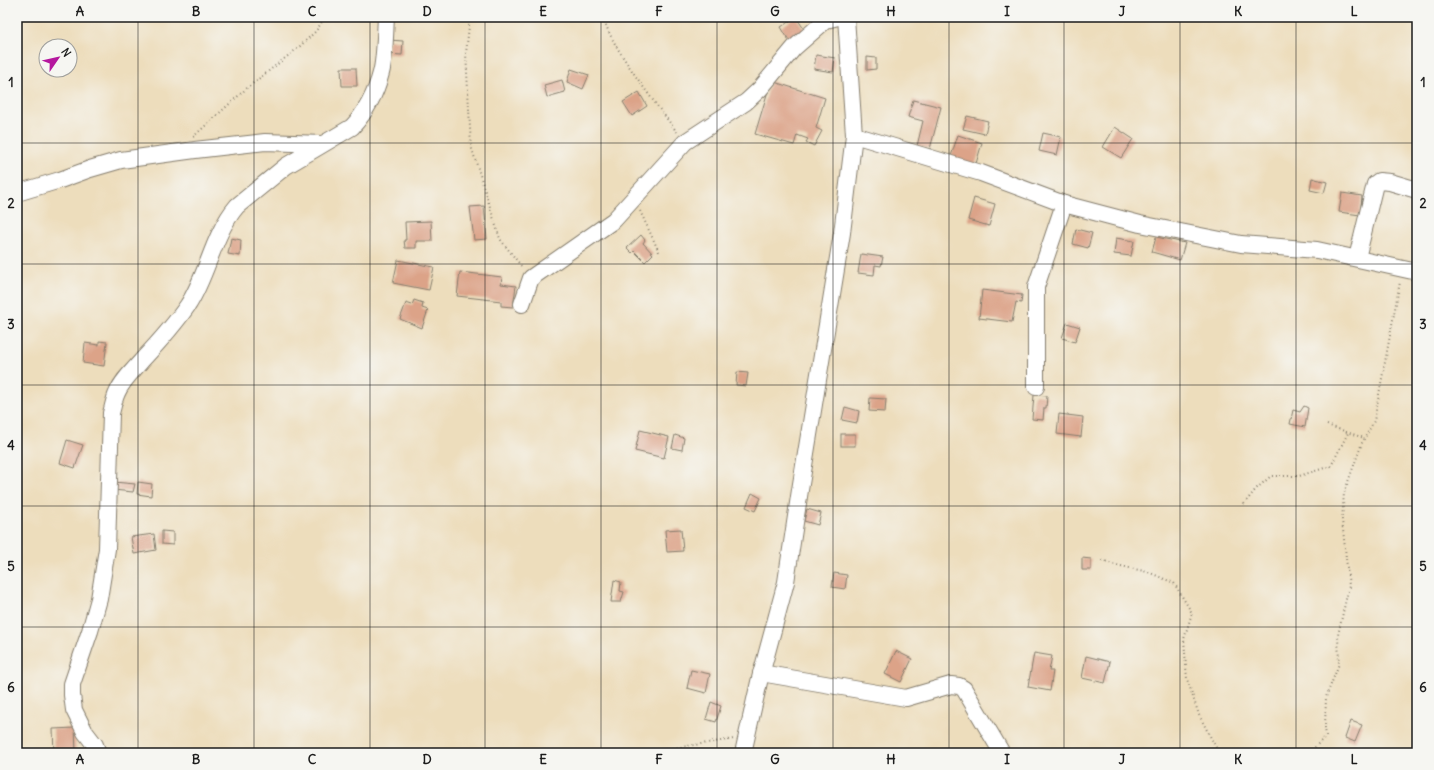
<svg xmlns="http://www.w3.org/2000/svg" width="1434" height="770" viewBox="0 0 1434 770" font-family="Delius,sans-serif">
  <rect width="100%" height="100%" fill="#f6f6f2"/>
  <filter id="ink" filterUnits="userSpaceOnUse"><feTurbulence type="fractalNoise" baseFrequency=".025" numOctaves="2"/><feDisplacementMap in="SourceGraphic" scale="8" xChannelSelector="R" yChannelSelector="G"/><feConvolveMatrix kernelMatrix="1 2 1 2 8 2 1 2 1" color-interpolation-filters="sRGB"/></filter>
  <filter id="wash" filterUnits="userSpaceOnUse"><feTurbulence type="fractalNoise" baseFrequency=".012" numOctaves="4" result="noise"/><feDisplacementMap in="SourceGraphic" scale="16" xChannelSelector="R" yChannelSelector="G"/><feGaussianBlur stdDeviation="0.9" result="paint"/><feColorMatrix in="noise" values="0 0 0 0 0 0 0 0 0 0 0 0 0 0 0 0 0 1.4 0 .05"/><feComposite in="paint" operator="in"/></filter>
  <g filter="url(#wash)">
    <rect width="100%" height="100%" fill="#edddbc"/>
    <g id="blocks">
      <g fill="#dca388">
        <polygon points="796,17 806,32 790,42 781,27"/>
        <polygon points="389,40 403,41 402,55 388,54"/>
        <polygon points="816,55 835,58 833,72 814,69"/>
        <polygon points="867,57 876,58 876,69 867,70"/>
        <polygon points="341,68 356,68 357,86 342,86"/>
        <polygon points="571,69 589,75 583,89 567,82"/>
        <polygon points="562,80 565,92 547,97 544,85"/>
        <polygon points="771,81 825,98 816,128 822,131 814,146 806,142 808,139 797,135 794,145 755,134"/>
        <polygon points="639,92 647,106 632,116 623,102"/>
        <polygon points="913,100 941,107 930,149 917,146 923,121 908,117"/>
        <polygon points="967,116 988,121 985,134 963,129"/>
        <polygon points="1115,127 1133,139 1121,158 1103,147"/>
        <polygon points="1043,133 1061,137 1057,155 1039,151"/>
        <polygon points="958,135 982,143 975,167 950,159"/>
        <polygon points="1312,178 1327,182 1324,193 1310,190"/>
        <polygon points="1342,193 1362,196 1360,215 1339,212"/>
        <polygon points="974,198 995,204 989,226 968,220"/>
        <polygon points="484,206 487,239 474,240 470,207"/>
        <polygon points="431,221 432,241 416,241 416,248 405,248 404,240 406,240 405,222"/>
        <polygon points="1076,229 1092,233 1088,248 1073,244"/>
        <polygon points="641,235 645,240 643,243 653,254 645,262 634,251 632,253 627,248"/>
        <polygon points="1156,237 1185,243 1180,260 1152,252"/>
        <polygon points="231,238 241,240 240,256 228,254"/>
        <polygon points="1116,238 1134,241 1131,256 1114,254"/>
        <polygon points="861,254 883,257 881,266 875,265 874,275 858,273"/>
        <polygon points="398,260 434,267 429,290 393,283"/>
        <polygon points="460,272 502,277 501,284 516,286 513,307 501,306 501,301 457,296"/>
        <polygon points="982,290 1022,295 1021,303 1016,302 1012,322 979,318"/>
        <polygon points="414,300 423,303 422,308 428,310 422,328 400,319 406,303 412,305"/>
        <polygon points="1067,323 1080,327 1075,342 1062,338"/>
        <polygon points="99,341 107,342 104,366 83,363 85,343 99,345"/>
        <polygon points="737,372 748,373 746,386 736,385"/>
        <polygon points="1034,395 1047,396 1046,408 1044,408 1043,420 1032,419"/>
        <polygon points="870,398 886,399 885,412 869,411"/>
        <polygon points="1304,406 1308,408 1305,427 1290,424 1293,410 1300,412"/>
        <polygon points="845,407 859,411 857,423 842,420"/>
        <polygon points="1059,414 1083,417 1081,437 1057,434"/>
        <polygon points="640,430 669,437 664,458 635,451"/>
        <rect x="841" y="434" width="14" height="12"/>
        <polygon points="675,435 684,438 682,450 672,448"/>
        <polygon points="67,440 83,445 75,468 60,463"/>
        <polygon points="114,482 135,484 133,492 113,490"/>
        <polygon points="138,482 152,484 151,496 137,494"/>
        <polygon points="752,493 761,498 755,511 746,507"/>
        <polygon points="807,509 821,513 818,525 804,521"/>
        <polygon points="681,529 683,551 667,552 665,530"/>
        <polygon points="162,531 173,532 173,545 162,544"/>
        <polygon points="154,534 156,550 134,554 131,537"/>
        <polygon points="1082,558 1091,559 1091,570 1082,570"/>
        <polygon points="834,573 847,575 845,589 832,587"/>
        <polygon points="614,580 621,582 620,591 624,592 621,602 611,602"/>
        <polygon points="896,651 912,659 901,682 885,674"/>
        <polygon points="1034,653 1052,656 1049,671 1053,671 1050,691 1028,687"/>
        <polygon points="1086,656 1110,662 1105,683 1082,678"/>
        <polygon points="691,670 710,674 706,693 687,688"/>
        <polygon points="711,702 721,706 716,722 706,719"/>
        <polygon points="1351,721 1362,725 1355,742 1345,738"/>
        <polygon points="75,728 76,753 54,753 53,729"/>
      </g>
    </g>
  </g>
  <g filter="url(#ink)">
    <use href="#blocks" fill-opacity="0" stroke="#847c6c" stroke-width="1"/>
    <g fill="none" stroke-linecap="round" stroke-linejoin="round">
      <g stroke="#847c6c" stroke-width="18">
        <g id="minor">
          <polyline points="854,135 981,173 1064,204 1140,224 1241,244 1317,250 1417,272"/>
          <polyline points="17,193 60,180 90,169 121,160 195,150 265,142 322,144"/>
          <polyline points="1357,258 1375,184 1379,181 1390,182 1417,190"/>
          <polyline points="522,304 531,278 614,220 685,142 746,102 760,89 794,48 826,20 838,17"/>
          <polyline points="1036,387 1036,287 1064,204"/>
          <polyline points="761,673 906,698 951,685 959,686 964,689 1002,753"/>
          <path d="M98,753L95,745L85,732L74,710L72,695V684L90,631L99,599L107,549L111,413C113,407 114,399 117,393C122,380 134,370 143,359C159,342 175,324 188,305C208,274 213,234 237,206L286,166L352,127C366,112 376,92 381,73C385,59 385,32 386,17"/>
          <polyline points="743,753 759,682 786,582 800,490 842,233 854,135 846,17"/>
        </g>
      </g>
      <g stroke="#847c6c" stroke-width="2" stroke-dasharray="1 3" stroke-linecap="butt">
        <polyline points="470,17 466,53 471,146 500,239 522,267"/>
        <path d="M605,17C601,34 664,115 677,132"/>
        <polyline points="193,137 247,88 298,48 316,31 325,17"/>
        <polyline points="640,211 660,254"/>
        <polyline points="1327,425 1364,438"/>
        <polyline points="1244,504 1256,489 1271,476 1299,476 1331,466 1348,433"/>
        <polyline points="1102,560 1112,564 1148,572 1174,583 1192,613 1184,639 1187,679 1199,715 1219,753"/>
        <polyline points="641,753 734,739"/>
        <polyline points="1309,753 1326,736 1325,728 1326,697 1339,664 1338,635 1349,586 1342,520 1344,493 1362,443 1374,421 1400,282"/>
      </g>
      <use href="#minor" stroke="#fff" stroke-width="16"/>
    </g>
  </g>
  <path fill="none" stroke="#1c1c1c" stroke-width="1" stroke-opacity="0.55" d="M138,17V753M254,17V753M370,17V753M485,17V753M601,17V753M717,17V753M833,17V753M949,17V753M1064,17V753M1180,17V753M1296,17V753M17,143H1417M17,264H1417M17,385H1417M17,506H1417M17,627H1417"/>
  <rect width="1434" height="770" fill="none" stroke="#f6f6f2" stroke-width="44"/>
  <g transform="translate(58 58) rotate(56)"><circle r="19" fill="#f6f6f2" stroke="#9f9f9c"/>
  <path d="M0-3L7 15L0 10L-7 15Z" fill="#b5179e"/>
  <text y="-6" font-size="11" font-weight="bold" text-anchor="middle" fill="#1c1c1c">N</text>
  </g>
  <rect x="22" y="22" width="1390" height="726" fill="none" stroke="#1c1c1c" stroke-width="1.5"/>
  <g font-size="13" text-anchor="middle" font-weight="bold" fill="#1c1c1c">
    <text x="80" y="16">A</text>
    <text x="196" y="16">B</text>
    <text x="312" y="16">C</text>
    <text x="427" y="16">D</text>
    <text x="543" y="16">E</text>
    <text x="659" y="16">F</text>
    <text x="775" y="16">G</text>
    <text x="891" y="16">H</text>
    <text x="1007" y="16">I</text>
    <text x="1122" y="16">J</text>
    <text x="1238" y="16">K</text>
    <text x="1354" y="16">L</text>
    <text x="11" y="87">1</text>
    <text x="1423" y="87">1</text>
    <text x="11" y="208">2</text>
    <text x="1423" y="208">2</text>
    <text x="11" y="329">3</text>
    <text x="1423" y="329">3</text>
    <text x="11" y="450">4</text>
    <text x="1423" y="450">4</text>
    <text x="11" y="571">5</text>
    <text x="1423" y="571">5</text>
    <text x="11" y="692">6</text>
    <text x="1423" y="692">6</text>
    <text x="80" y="764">A</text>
    <text x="196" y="764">B</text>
    <text x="312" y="764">C</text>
    <text x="427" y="764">D</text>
    <text x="543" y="764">E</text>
    <text x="659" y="764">F</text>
    <text x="775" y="764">G</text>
    <text x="891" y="764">H</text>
    <text x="1007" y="764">I</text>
    <text x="1122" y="764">J</text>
    <text x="1238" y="764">K</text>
    <text x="1354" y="764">L</text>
  </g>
</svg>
